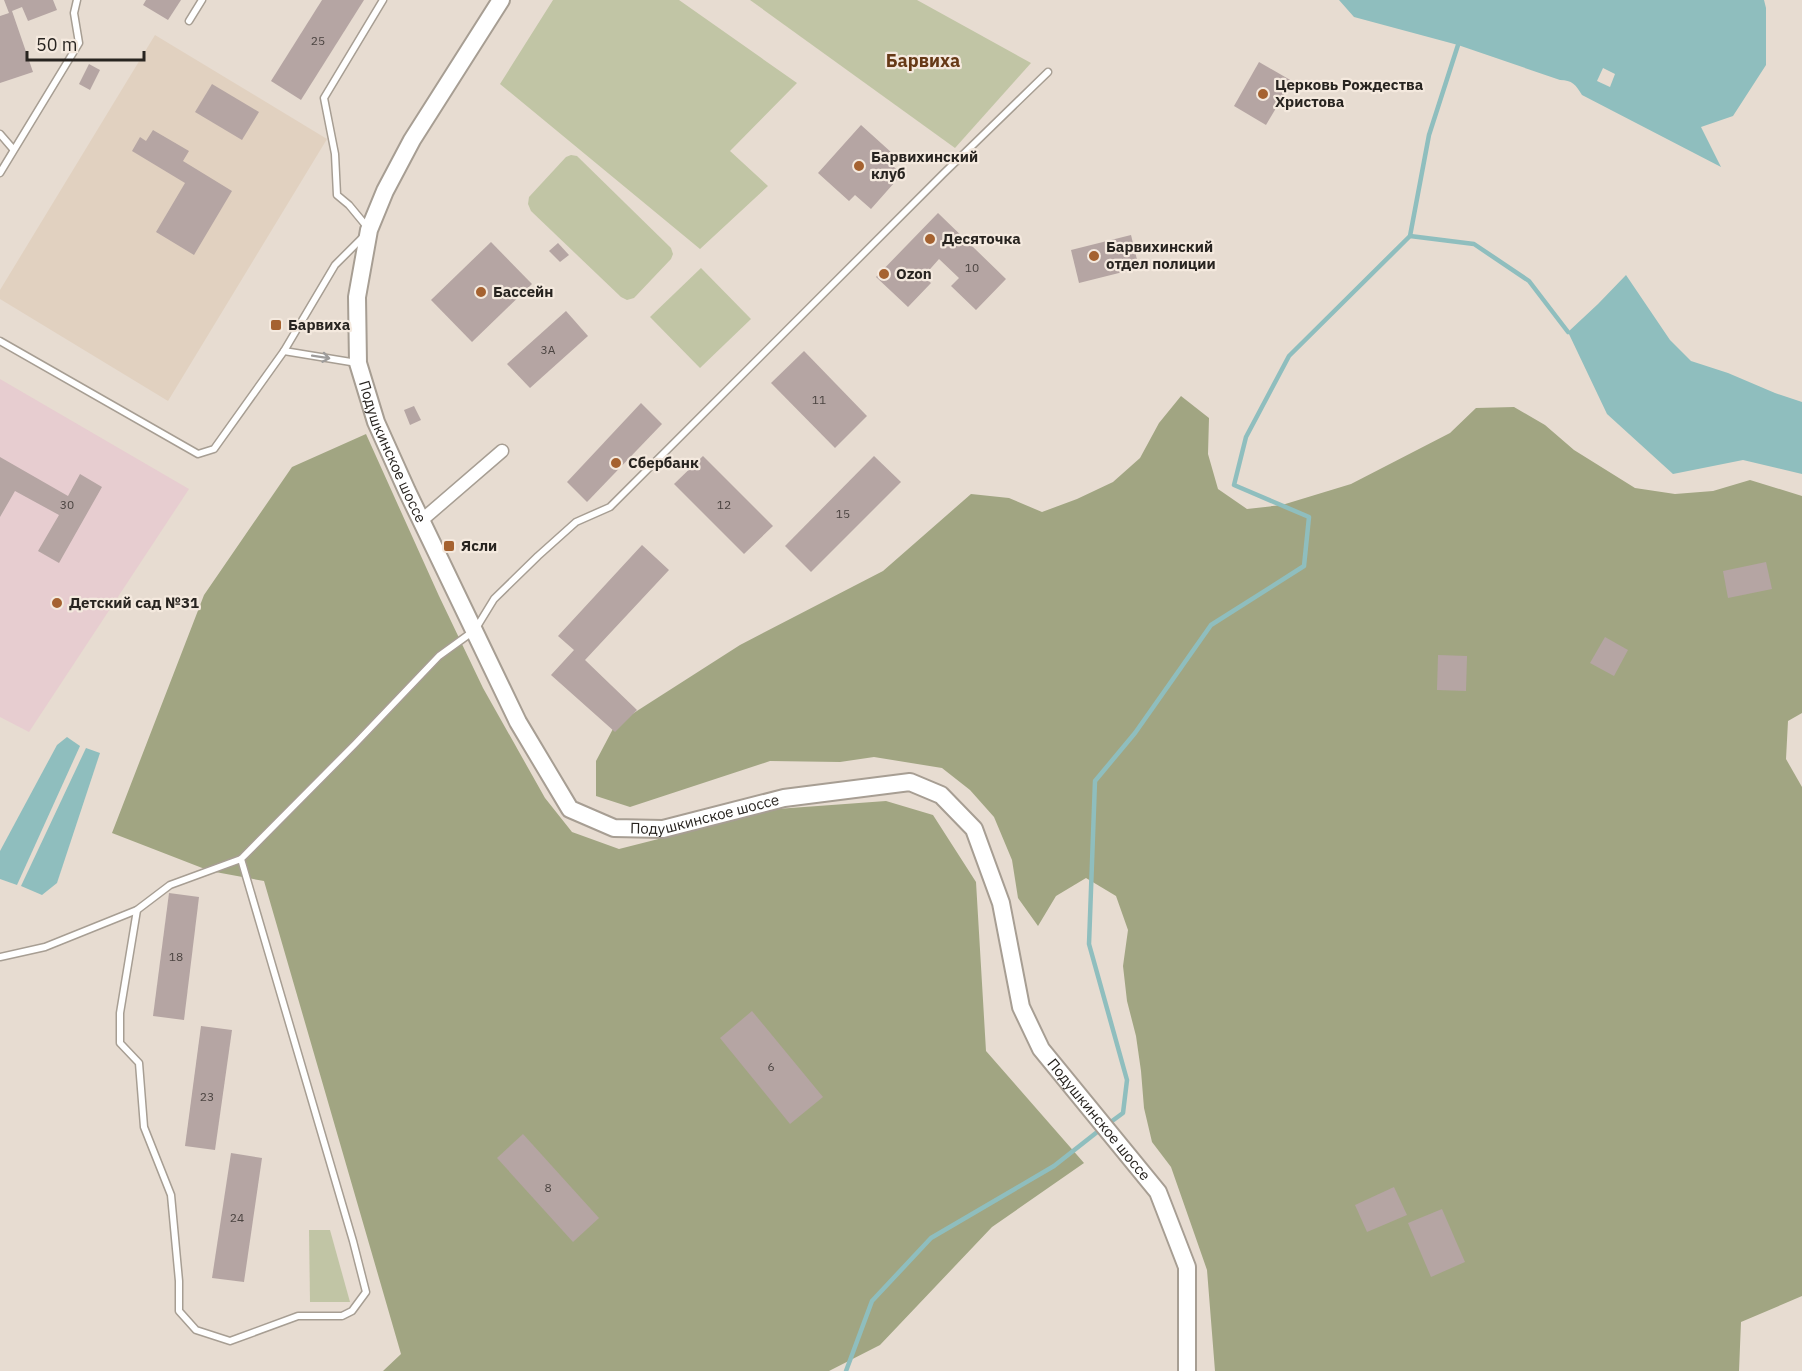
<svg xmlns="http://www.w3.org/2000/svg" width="1802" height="1371" viewBox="0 0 1802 1371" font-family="'IBM Plex Sans',sans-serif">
  <rect width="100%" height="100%" fill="#e7dcd1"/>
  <polygon fill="#e1d1c0" points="155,35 327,139 168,401 0,299 0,290"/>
  <polygon fill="#e7cdd0" points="0,379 189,489 29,732 0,717"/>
  <g fill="#c1c5a5">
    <polygon points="553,0 679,0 797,83 730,151 768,186 700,249 500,84"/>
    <polygon points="750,0 917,0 1031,63 955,148"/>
    <polygon points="571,155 577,156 671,248 673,254 671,259 634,298 627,300 621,297 531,211 528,204 529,197 566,157"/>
    <polygon points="701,268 751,319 700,368 650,317"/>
    <polygon points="309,1230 330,1230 350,1302 310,1302"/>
  </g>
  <g fill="#a1a582">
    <polygon points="1181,396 1209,418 1208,454 1218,489 1247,509 1282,505 1351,484 1450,433 1476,408 1514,407 1545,425 1574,450 1635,488 1675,494 1713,491 1750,480 1802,496 1802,713 1788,721 1786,759 1802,787 1802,1296 1741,1322 1739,1371 1215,1371 1207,1270 1171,1167 1152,1142 1144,1108 1141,1071 1136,1036 1127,1001 1123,966 1128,930 1116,896 1086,878 1056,896 1038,926 1018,898 1012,860 994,817 970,790 942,768 874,757 840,762 770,761 630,807 596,796 596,761 615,725 740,645 883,571 971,494 1009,498 1042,512 1077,499 1113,482 1140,458 1159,423"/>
    <polygon points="366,434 439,596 483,688 545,798 572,832 619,849 777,809 886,801 933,815 976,882 986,1051 1084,1163 992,1227 880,1345 829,1371 383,1371 401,1354 264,881 210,871 112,833 204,595 292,467"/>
  </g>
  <g fill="#8fbebe">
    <path d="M1339,0H1764L1766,8V65L1733,116L1701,127L1721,167L1582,95C1576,85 1572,80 1560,80L1458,45L1354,17Z"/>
    <polygon points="1626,275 1670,340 1691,361 1728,373 1775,393 1802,402 1802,474 1743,460 1673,474 1607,414 1568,332 1598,304"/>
    <polygon points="67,737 80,746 17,885 0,879 0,851 57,745"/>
    <polygon points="86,748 100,753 57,883 42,895 21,886"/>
  </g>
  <polygon fill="#e7dcd1" points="1603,68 1615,74 1610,87 1597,81"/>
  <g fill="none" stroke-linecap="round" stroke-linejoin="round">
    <g stroke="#8fbebe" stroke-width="4.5">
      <polyline points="1410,236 1429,135 1458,45"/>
      <polyline points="1108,1124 1123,1113 1127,1080 1089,944 1095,781 1135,733 1211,625 1304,566 1309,517 1234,485 1246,437 1289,356 1410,236 1474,244 1529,281 1568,332"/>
      <polyline points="846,1371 872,1301 931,1238 1054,1166 1101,1129"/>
    </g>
  </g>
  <g fill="#b5a5a3">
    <polygon points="4,0 53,0 57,10 28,21 22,7 12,11 33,72 0,83 0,16 9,13"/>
    <polygon points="146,0 181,0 168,20 143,5"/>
    <polygon points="322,0 364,0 301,100 271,81"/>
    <polygon points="1259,62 1292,81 1266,125 1234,106"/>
    <polygon points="89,64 100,70 90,90 79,84"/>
    <polygon points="212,84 259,112 242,140 195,112"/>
    <polygon points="861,125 892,153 886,160 902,174 871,209 855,195 849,201 818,173"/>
    <polygon points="153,130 189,151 183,161 232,191 194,255 156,232 185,183 132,151 140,137 146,141"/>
    <polygon points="938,213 1006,279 976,310 951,286 959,278 939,259 924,276 931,283 908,307 876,277"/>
    <polygon points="1131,235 1139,268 1079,283 1071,250"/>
    <polygon points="491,242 532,284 472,342 431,300"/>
    <polygon points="558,243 569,255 560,262 549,251"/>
    <polygon points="566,311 588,336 530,388 507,364"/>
    <polygon points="804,351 867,416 835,448 771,383"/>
    <polygon points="641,403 662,424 587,502 567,482"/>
    <polygon points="414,406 421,420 410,425 404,410"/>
    <polygon points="703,456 773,526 744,554 674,484"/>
    <polygon points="874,456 901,482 811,572 785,546"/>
    <polygon points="0,457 68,496 80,474 102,487 59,563 38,551 59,515 15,491 0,517"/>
    <polygon points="642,545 669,570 585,660 637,710 615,732 551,675 574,650 558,636"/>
    <polygon points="1766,562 1772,589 1728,598 1723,571"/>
    <polygon points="1605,637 1628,650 1614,676 1590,663"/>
    <polygon points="1438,655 1467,656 1466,691 1437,690"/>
    <polygon points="169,893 199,897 184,1020 153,1016"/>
    <polygon points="752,1011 823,1097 790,1124 720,1038"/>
    <polygon points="201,1026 232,1030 215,1150 185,1146"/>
    <polygon points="523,1134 599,1218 573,1242 497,1158"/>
    <polygon points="231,1153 262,1158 244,1282 212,1278"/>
    <polygon points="1394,1187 1407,1215 1367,1232 1355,1205"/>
    <polygon points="1442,1209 1465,1262 1431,1277 1408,1223"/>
  </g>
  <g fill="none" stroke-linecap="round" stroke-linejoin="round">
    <g stroke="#a79e93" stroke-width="9">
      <g id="lane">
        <polyline points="189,21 202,0"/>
        <polyline points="0,134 13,149"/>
        <polyline points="0,173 79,43 74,13 77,0"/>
        <polyline points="368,228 349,205 337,195 335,154 324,98 383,0"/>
        <polyline points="0,341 198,454 214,449 284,351 335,265 364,236"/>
        <polyline points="284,351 357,363"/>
        <polyline points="137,910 120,1013 120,1043 139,1063 144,1127 171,1195 179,1281 179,1311 196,1330 230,1341 298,1316 342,1316 352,1311 366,1292 353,1241 241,859 355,744 439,656 475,630 494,599 538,556 576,522 610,507 943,174 1048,72"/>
        <polyline points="0,957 45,947 137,910 170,885 241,859"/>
      </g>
    </g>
    <g stroke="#a79e93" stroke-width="15">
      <polyline id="street" points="422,520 502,451"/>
    </g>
    <g stroke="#a79e93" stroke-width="20">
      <g id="secondary">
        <path id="s1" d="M501,0L412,140L385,191L369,230L357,297L358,363L376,422L407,491L518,722L570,809L614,828L663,829L784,798L910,782L941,795L974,829L1001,903L1021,1007L1041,1049L1158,1192L1187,1267V1371"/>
      </g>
    </g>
    <use href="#lane" stroke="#fff" stroke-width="6"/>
    <use href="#street" stroke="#fff" stroke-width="12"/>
    <use href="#secondary" stroke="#fff" stroke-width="16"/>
  </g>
  <defs><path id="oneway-shaft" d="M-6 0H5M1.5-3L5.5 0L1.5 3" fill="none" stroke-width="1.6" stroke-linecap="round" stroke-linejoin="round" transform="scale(1.5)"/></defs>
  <use stroke="#9e9c9b" href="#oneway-shaft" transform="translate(321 357) rotate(9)"/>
  <g fill="#a56230" stroke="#f4e9de" stroke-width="2">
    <circle cx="1263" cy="94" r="6"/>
    <circle cx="859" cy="166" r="6"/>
    <circle cx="930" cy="239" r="6"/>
    <circle cx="1094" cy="256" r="6"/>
    <circle cx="884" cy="274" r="6"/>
    <circle cx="481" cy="292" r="6"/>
    <rect x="270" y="319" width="12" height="12" rx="3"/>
    <circle cx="616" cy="463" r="6"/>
    <rect x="443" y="540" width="12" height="12" rx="3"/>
    <circle cx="57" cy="603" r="6"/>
  </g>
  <g text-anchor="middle" stroke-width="4.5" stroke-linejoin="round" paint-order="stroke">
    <g font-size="12" fill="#4b4441">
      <text x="318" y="45">25</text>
      <text x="972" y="272">10</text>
      <text x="548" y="354">3А</text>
      <text x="819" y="404">11</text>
      <text x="67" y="509">30</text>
      <text x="724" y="509">12</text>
      <text x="843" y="518">15</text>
      <text x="176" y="961">18</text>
      <text x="771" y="1071">6</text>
      <text x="207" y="1101">23</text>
      <text x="548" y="1192">8</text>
      <text x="237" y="1222">24</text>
    </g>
    <g font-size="15" font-weight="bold" fill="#282420" stroke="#f4e9de" text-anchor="start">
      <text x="1275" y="90">Церковь Рождества<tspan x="1275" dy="17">Христова</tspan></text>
      <text x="871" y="162">Барвихинский<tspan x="871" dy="17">клуб</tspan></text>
      <text x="942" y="244">Десяточка</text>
      <text x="1106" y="252">Барвихинский<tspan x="1106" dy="17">отдел полиции</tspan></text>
      <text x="896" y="279">Ozon</text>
      <text x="493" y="297">Бассейн</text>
      <text x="288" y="330">Барвиха</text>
      <text x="628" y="468">Сбербанк</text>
      <text x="461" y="551">Ясли</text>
      <text x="69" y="608">Детский сад №31</text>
    </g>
    <g font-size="15" fill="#282420" stroke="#f4e9de">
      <text dy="5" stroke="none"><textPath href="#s1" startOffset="495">Подушкинское шоссе</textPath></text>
      <text dy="5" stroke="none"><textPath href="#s1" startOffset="1035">Подушкинское шоссе</textPath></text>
      <text dy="5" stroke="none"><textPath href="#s1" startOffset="1647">Подушкинское шоссе</textPath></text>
    </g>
    <g font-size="18" font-weight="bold" fill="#663916" stroke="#f4e9de">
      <text x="923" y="67">Барвиха</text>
    </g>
  </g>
  <path d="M27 51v9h117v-9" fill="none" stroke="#282420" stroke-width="3"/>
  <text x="36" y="51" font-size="18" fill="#282420" stroke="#f4e9de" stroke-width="4.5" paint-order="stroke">50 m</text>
</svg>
